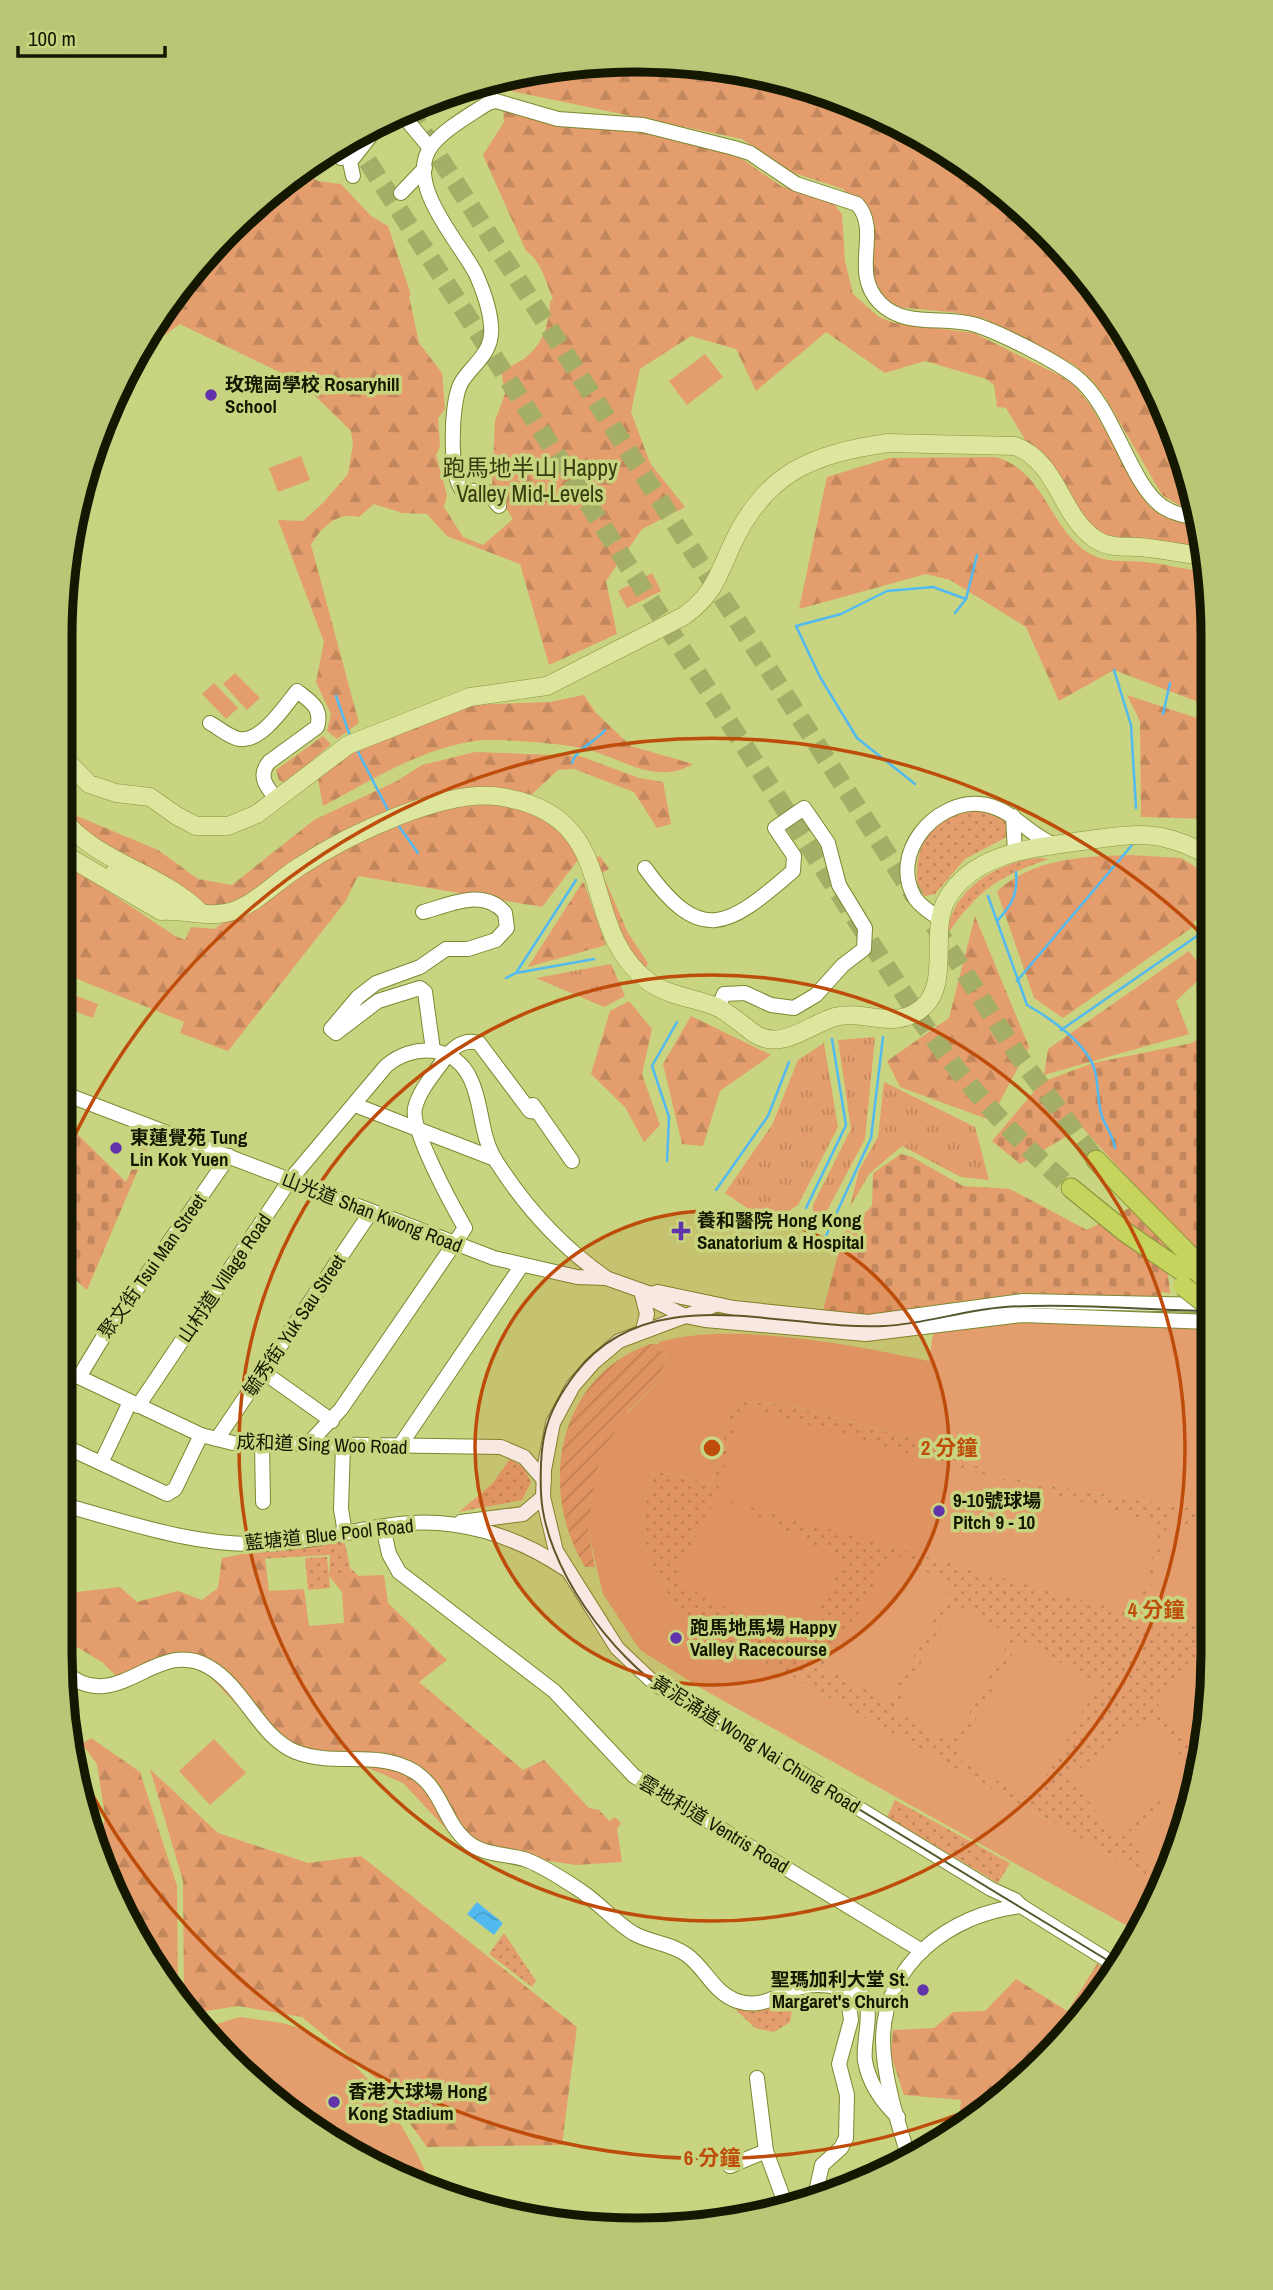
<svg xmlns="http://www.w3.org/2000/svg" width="1273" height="2290" viewBox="0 0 1273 2290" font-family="'Archivo Narrow','Noto Sans TC',sans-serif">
  <defs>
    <pattern id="grass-tufts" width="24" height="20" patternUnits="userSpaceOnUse" patternTransform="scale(1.75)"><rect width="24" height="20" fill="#e49e6d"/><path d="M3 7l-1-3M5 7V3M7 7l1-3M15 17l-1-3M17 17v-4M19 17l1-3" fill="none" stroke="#c3875d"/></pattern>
    <pattern id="forest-firs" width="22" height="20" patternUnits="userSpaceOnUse" patternTransform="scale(1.75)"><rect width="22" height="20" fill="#e49e6d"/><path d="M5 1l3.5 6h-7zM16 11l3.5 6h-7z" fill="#c3875d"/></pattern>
    <pattern id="cemetery-stones" width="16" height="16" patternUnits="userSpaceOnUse" patternTransform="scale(1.75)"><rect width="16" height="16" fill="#e49e6d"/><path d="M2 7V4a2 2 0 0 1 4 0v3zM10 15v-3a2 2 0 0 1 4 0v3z" fill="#c3875d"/></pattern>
    <pattern id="park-dots" width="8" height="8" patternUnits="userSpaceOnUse" patternTransform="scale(1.75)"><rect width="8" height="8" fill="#e49e6d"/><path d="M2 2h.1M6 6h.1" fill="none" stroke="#c3875d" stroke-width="1.8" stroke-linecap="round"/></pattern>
    <pattern id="garden-furrows" width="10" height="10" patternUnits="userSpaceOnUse" patternTransform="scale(1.75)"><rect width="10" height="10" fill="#e49e6d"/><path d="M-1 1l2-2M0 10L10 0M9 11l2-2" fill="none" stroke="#c3875d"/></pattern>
    <pattern id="water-waves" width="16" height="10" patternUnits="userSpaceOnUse" patternTransform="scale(1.75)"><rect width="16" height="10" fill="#53baf1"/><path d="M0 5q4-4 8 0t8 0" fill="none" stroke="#479fcd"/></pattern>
  </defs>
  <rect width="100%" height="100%" fill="#c8d47f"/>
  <g fill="url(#grass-tufts)">
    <polygon points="611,964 625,996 604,1007 536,978"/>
    <polygon points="875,1037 865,1139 813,1237 813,1205 851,1129 838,1040"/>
    <polygon points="824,1043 838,1127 798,1205 770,1224 725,1193 772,1125 798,1060"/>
    <polygon points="884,1082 975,1127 989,1180 961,1177 902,1146 869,1174 850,1207 859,1170 878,1137"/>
  </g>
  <g fill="url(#forest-firs)">
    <polygon points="598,61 711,64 822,90 925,137 1017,203 1116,316 1183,451 1196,509 1179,505 1162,495 1105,397 1090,378 1073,364 985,319 958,313 898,307 888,303 868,285 857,207 843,189 788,171 742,139 511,91 493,78"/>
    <path d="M503,109L620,128L735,154L781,186L833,203L842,214L845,261L853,294L879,317L894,323L974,333L1059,375L1074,385L1091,406L1150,507L1173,521L1200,526L1206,548L1103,535L1090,525L1054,471L1030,448L1006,408L997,407L994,385L986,379L925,361L885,373L826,332L756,391L736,349L691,336L640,369L631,412L650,463L685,507L642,529L606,581L617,634L549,665L520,564L447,536L427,514L402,513L374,504L359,517C336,512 322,527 311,545L359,723L337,739L327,731L331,714L316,682L324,642L278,520L303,521L324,502L348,474L353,444L351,431L302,383L180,324L133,358L202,256L285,179L300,170L318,181L341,184L371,216L388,226L411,295L409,296L419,343L442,373L445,409L438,418L440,447L436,455L447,495L444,507L463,537L483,545L513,519L492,487L495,421L505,394L501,370C535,359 549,336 550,301L553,299C546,283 541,260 526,251L483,155L504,122Z"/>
    <path d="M996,457C1045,472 1049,527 1087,552C1106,564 1124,560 1145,562C1166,564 1185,570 1209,571V706L1114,670L1059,701L1026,627L950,580L926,574L799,609L827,477L889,458Z"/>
    <path d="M584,695L596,713L631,746L693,764C653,788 616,753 576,747C554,743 497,738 475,741C420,749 372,780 323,806L317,774L355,751L470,705L550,702Z"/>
    <polygon points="1127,695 1209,722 1209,819 1141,817 1140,721"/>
    <polygon points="323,736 331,744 289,781 286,783 279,780 276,770"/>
    <polygon points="475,752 580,756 639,778 663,782 671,824 657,828 634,792 574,769 558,770 528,798 443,797 247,899 204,910 110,851 73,821 77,816 158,850 198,879 232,885 314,820 397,781 422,765"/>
    <polygon points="473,799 530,809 575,844 578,860 542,907 358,876 345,902 228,1051 180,1033 184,1022 60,972 60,859 175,936 185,940 191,927 214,929 312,864 428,810"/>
    <path d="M1132,855L1181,858L1210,876V897L1190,929L1063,1018L1034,998L997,891C1034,858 1085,856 1132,855Z"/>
    <polygon points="600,856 609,869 602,873 628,933 648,963 645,970 625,945 593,859"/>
    <polygon points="582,883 584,883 606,945 528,967"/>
    <polygon points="975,916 1029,1047 990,1120 900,1087 887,1061 949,1018"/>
    <polygon points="1189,951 1206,973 1176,1001 1189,1034 1044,1075 1048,1049"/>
    <polygon points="629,1001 652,1029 642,1074 660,1125 644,1142 625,1107 591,1074 610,1011"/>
    <polygon points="691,1016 771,1055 720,1091 703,1146 682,1144 663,1064"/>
    <polygon points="264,1550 269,1591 304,1589 309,1626 344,1623 342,1592 330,1577 384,1575 388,1603 447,1660 419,1682 523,1770 544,1760 589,1808 599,1810 609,1821 615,1817 621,1823 617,1829 622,1862 576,1865 464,1848 403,1783 366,1767 355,1759 270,1740 199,1665 153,1667 125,1685 102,1662 60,1637 60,1584 76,1592 120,1587 137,1602 178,1591 202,1600 218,1588 222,1558"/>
    <polygon points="91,1738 140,1772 177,1886 178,1986 168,1985 98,1854 105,1816 97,1764 82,1744"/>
    <polygon points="150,1769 218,1833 308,1863 361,1856 577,2027 562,2145 427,2147 378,2080 302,2017 238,2006 188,2014 184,2010 183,1881"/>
    <polygon points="1016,1979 1075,2016 1017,2087 959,2123 961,2100 904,2095 891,2055 893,2030 934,2028 953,2012 985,2011"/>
  </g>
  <g fill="url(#cemetery-stones)">
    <polygon points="1210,1033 1211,1264 1170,1246 1166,1256 1170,1293 1159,1292 1159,1297 1022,1293 880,1315 823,1310 844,1233 872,1206 873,1173 901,1154 912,1157 963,1186 1010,1189 1087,1230 1147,1199 1082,1127 1020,1164 992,1141 1042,1082 1093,1063 1192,1043"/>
    <polygon points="60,1117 126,1182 147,1135 152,1137 87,1290 60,1267"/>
  </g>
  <g fill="url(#park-dots)">
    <path d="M968,811C984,811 996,813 1008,824L1009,833L1003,839L965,859L935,894L925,896C916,889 917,880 917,870C918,838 938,818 968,811Z"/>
    <path d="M1041,858L1049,859C999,876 977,890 947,935C951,888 999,861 1041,858Z"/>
    <path d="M743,1402L785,1404L921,1441L1002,1477L1212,1512V1691L1197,1784L1127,1834L1161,1883L699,1626C651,1589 628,1527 655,1471L712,1484L732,1409Z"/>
    <polygon points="510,1459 523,1467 531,1482 522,1500 459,1512 492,1484"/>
    <polygon points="343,1534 350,1568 361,1578 329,1577 330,1588 308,1590 305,1558 327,1557 329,1577 330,1555 257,1559 260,1545"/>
    <polygon points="895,1800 1010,1863 998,1883 887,1817"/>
    <polygon points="504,1933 536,1981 532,1987 489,1954"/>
    <polygon points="801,1994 793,2006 790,2022 774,2032 755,2028 735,2009"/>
  </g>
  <g fill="url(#garden-furrows)">
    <path d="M650,1344H659L658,1350L666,1351L662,1378L628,1411L588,1531L595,1567H585C537,1489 557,1377 650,1344Z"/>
    <polygon points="1097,1964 1111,1972 1075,2017 1067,2012"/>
  </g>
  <g fill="#e49e6d">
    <polygon points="705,354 723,377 687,405 669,381"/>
    <polygon points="301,456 310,480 278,492 269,468"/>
    <polygon points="652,573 661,591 627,608 618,591"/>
    <polygon points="235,673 260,698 247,710 223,684"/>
    <polygon points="214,683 238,708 226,719 202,694"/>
    <polygon points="66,992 98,1004 93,1018 61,1006"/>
    <path d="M1016,1320L1175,1324L1211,1333L1212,1512L1002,1477L921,1441L786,1404L743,1402L732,1409L712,1484L655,1471C628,1527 652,1590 699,1626L1161,1883L1140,1933L704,1690L640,1650L603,1594L588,1531L596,1472L609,1441L629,1411L662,1378L666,1352L658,1350L659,1342C732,1321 854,1345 929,1361L934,1327Z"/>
    <polygon points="741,1406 1157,1523 1156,1527 1160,1528 1137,1611 1132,1610 1131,1614 721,1499 844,1560 803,1644 673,1581 716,1497"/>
    <polygon points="1169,1520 1212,1532 1212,1566 1197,1621 1144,1607"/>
    <polygon points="892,1553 953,1586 888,1702 827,1669"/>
    <polygon points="954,1604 1012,1636 952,1743 894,1711"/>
    <polygon points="1020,1640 1098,1683 1033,1800 955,1757"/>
    <polygon points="1212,1653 1212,1691 1201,1762 1153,1697"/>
    <polygon points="1151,1716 1195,1775 1113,1835 1070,1776"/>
    <polygon points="214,1739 246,1773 210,1805 179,1771"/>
    <polygon points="1197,1784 1194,1803 1161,1882 1126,1834"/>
    <path d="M240,2017C259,2020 280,2021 299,2028C358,2048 410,2130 431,2185L316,2133L204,2028Z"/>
  </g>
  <polygon fill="url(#water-waves)" points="477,1902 503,1923 494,1935 467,1914"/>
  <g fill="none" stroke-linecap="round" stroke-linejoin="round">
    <g stroke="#53baf1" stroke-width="2.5">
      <polyline points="955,613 966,599 977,555"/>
      <polyline points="1114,670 1131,725 1136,808"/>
      <polyline points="336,696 350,736"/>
      <polyline points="1163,714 1170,683"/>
      <polyline points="356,748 390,814"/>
      <path d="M572,763C577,747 595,743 605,730"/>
      <polyline points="915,784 857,738 820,677 796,626 841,614 887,591 933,587 966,599"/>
      <polyline points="398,825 418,853"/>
      <path d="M988,896L1027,1005C1050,1018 1088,1044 1095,1071C1099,1086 1097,1106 1103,1119C1108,1131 1113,1135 1115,1148"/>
      <path d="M997,921C1012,905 1018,894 1016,872"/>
      <polyline points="516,973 576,880"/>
      <polyline points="506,978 516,973 594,959"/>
      <polyline points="1017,981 1132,845"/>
      <polyline points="1061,1030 1197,936 1210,916"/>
      <polyline points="667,1161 669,1117 652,1066 677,1022"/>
      <polyline points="716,1190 768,1116 789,1062"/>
      <polyline points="806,1208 846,1125 832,1039"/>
      <polyline points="820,1249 871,1138 883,1037"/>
    </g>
    <g stroke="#a4ae66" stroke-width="19" stroke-dasharray="19 10" stroke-linecap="butt">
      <polyline points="408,109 915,897"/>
      <path d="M352,137L922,1022C965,1084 1014,1138 1071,1188"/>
      <polyline points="934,925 1017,1054 1096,1160"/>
    </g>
    <g stroke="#7d8731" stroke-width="16">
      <g id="minor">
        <polyline points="400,112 430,148"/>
        <polyline points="341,158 356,134"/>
        <polyline points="353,176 350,162 372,134 398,113"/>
        <polyline points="401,193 425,168"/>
        <path d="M499,506L487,492L462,490C449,472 451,406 460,385C469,366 494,355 491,326C490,308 483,290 476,274C459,241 403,183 432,145C446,128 470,115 488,103L496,101L558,119L643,125L734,148L750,153L796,184L857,204C882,232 849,271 880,303C906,329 944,315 976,325C1001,333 1054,360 1075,376C1114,405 1129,484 1163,507C1174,514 1186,516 1198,518"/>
        <path d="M210,723C219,728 229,737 239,739C261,743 285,706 297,691C310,701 323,708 317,727L269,762C257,777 267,787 277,800"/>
        <polyline points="1013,816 1015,852"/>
        <path d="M645,868C701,946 727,928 793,871L794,856L775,828L804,808L828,843L839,885L865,928L864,949L843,965L816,995L794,1008L771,1005L745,993L724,994L718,1008"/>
        <path d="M423,912C449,905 484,887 505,913L507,928L496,940L468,949H446L420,967L376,983L358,997L331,1029L336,1033L378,1001L420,988L425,992L433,1050"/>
        <path d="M940,919C931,913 921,907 915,898C889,854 934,801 979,804C1011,806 1027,835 1055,845"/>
        <polyline points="60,1092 494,1258 577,1277 606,1278 651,1294 655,1301 685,1316 705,1320 866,1334 1022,1315 1211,1322"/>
        <polyline points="355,1105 495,1159"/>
        <polyline points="533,1105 572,1161"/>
        <polyline points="641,1291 647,1314 643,1330"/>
        <polyline points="651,1294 658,1292 734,1308 868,1322 1023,1301 1208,1305"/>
        <polyline points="715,1305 619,1341 593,1363 573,1386 553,1423 544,1470 543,1497 556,1551 617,1648 655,1684 991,1889 1015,1900 1021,1906 1117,1966"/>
        <polyline points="60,1368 201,1435 233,1443 501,1447 524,1457 544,1480"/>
        <polyline points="262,1371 332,1421"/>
        <polyline points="79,1377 102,1339 229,1156"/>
        <path d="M138,1406L290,1180L386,1066C413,1043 455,1044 471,1080C483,1106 480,1136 496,1161C524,1205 562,1247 605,1277"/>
        <polyline points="217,1439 371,1212"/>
        <polyline points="60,1444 167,1494 175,1489 201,1435"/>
        <polyline points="262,1444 263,1502"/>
        <path d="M308,1444L341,1409L465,1228C453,1207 410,1129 415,1108C419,1091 433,1075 443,1061C452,1048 463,1038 479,1043L530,1111L538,1112"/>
        <polyline points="343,1445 341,1509 345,1533"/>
        <polyline points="399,1447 522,1265"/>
        <polyline points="101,1463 130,1402"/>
        <path d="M60,1504C124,1521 190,1545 257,1544C305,1544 351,1530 399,1524C458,1517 516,1536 564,1568"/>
        <polyline points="461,1522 523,1514 543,1497"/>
        <polyline points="383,1527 389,1554 399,1572 554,1691 634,1776 922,1951"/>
        <path d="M62,1670C118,1720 155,1635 209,1667C244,1687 259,1737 296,1752C335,1767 378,1749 415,1772C443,1790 444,1824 469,1843C484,1855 506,1854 524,1859C542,1865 559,1877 575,1887C597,1900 612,1920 633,1933C650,1943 671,1943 687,1955C706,1969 713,1992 737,2001C763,2010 779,1993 802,1987C820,1982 842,1987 860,1993C876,2006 862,2042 865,2061C869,2083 881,2101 898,2117"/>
        <polyline points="757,2078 766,2151 785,2203"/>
        <path d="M908,2155C897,2120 883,2076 883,2039C884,1964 950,1914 1021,1906"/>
        <polyline points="730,2166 766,2151"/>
        <polyline points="815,2196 822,2165 841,2148 846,2138 847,2095 839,2064 851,2020 847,1990"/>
      </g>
    </g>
    <g stroke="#88923d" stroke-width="19">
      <g id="major">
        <path d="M61,755L89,784L116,793L150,797L177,816L196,826H228L257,814L348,745L470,697L547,686L684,616C713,595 717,578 731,547C765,472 812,454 888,443L1015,446C1058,462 1060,515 1095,539C1111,550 1130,545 1148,548C1168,550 1187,555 1207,556"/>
        <path d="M60,816C96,863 161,872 201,913"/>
        <path d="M60,852L161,911C185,909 209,919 233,911C257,903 278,880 299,867C346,836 445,787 502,797C625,817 574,926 649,982C668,996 695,998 717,1007C731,1014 742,1025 755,1034C782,1051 810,1024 835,1017C862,1010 887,1027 913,1014C956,993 927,933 947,899C974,852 1034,848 1082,841C1105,838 1130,833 1154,836C1174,838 1193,847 1210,856"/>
        <polyline points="115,872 170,903"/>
      </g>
    </g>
    <g stroke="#88923d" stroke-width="21">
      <g id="highway">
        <polyline points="1096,1160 1211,1277"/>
        <polyline points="1071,1188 1125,1232 1211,1291"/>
      </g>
    </g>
    <use href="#minor" stroke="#fff" stroke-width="14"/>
    <use href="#major" stroke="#dde59e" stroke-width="18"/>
    <use href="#highway" stroke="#c6d45d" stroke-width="19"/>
    <path stroke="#52582c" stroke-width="2" d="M1117,1966L671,1695C611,1656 544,1566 541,1493C539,1442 544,1415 575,1374C649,1276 783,1331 884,1326C925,1324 964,1310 1005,1307C1073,1303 1143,1310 1211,1311"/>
    <g stroke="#88923d" stroke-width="21" stroke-linecap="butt">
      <polyline id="highway-bridge" points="1183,1286 1211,1308"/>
    </g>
    <use href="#highway-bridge" stroke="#c6d45d" stroke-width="19"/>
  </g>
  <circle cx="712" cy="1448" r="237" fill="#be4c0a" fill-opacity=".12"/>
  <g fill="none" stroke="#be4c0a" stroke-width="3.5">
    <circle cx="712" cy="1448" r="237"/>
    <circle cx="712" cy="1448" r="473"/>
    <path d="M1001 2097A710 710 0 0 1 79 1770M61 1165A710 710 0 0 1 1210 942"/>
  </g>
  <g fill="#6134ac" stroke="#c8d47f" stroke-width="2.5">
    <circle cx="211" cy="395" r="7"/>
    <circle cx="116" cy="1148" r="7"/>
    <path d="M677.5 1220.5h7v7h7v7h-7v7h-7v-7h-7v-7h7z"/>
    <circle cx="939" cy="1511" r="7"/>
    <circle cx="676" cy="1638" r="7"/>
    <circle cx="923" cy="1990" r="7"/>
    <circle cx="334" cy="2102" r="7"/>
  </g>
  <g text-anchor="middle" stroke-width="7" stroke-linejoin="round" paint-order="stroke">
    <g font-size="19" font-weight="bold" fill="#151801" stroke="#c8d47f" text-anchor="start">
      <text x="225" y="391">玫瑰崗學校 Rosaryhill<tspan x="225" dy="22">School</tspan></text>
      <text x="130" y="1144">東蓮覺苑 Tung<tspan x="130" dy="22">Lin Kok Yuen</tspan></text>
      <text x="697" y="1227">養和醫院 Hong Kong<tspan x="697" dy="22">Sanatorium &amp; Hospital</tspan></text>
      <text x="953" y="1507">9-10號球場<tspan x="953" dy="22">Pitch 9 - 10</tspan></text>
      <text x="690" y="1634">跑馬地馬場 Happy<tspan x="690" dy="22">Valley Racecourse</tspan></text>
      <text x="909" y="1986" text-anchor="end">聖瑪加利大堂 St.<tspan x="909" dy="22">Margaret's Church</tspan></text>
      <text x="348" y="2098">香港大球場 Hong<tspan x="348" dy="22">Kong Stadium</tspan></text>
    </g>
    <g font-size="19" fill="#151801" stroke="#c8d47f">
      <text transform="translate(372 1212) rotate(21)" y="7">山光道 Shan Kwong Road</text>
      <text transform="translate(152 1266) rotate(-55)" y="7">聚文街 Tsui Man Street</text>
      <text transform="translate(224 1278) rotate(-56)" y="7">山村道 Village Road</text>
      <text transform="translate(294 1325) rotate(-56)" y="7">毓秀街 Yuk Sau Street</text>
      <text transform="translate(322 1444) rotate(2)" y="7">成和道 Sing Woo Road</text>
      <text transform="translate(329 1534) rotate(-6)" y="7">藍塘道 Blue Pool Road</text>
      <text transform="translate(756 1744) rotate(32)" y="7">黃泥涌道 Wong Nai Chung Road</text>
      <text transform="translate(714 1824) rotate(31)" y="7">雲地利道 Ventris Road</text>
    </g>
    <g font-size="23" fill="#373c0e" stroke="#c8d47f">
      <text x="530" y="476">跑馬地半山 Happy<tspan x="530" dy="26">Valley Mid-Levels</tspan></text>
    </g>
  </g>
  <path d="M0 0H1273V2290H0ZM636 72H637A564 564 0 0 1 1201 636V1654A564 564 0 0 1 637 2218H636A564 564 0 0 1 72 1654V636A564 564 0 0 1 636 72Z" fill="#bac575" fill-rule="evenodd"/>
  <path fill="none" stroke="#151801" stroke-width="9" d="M636 72H637A564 564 0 0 1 1201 636V1654A564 564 0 0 1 637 2218H636A564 564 0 0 1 72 1654V636A564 564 0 0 1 636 72Z"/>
  <circle cx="712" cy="1448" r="10" fill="#be4c0a" stroke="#c8d47f" stroke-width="3.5"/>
  <g font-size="21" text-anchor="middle" font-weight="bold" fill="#be4c0a" stroke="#c8d47f" stroke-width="7" stroke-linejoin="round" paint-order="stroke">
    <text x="949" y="1455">2 分鐘</text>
    <text x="1156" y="1617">4 分鐘</text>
    <text x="712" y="2165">6 分鐘</text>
  </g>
  <path d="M18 46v10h147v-10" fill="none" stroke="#151801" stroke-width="3.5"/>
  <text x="28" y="46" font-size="21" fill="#151801" stroke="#c8d47f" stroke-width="5" paint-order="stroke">100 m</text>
</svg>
